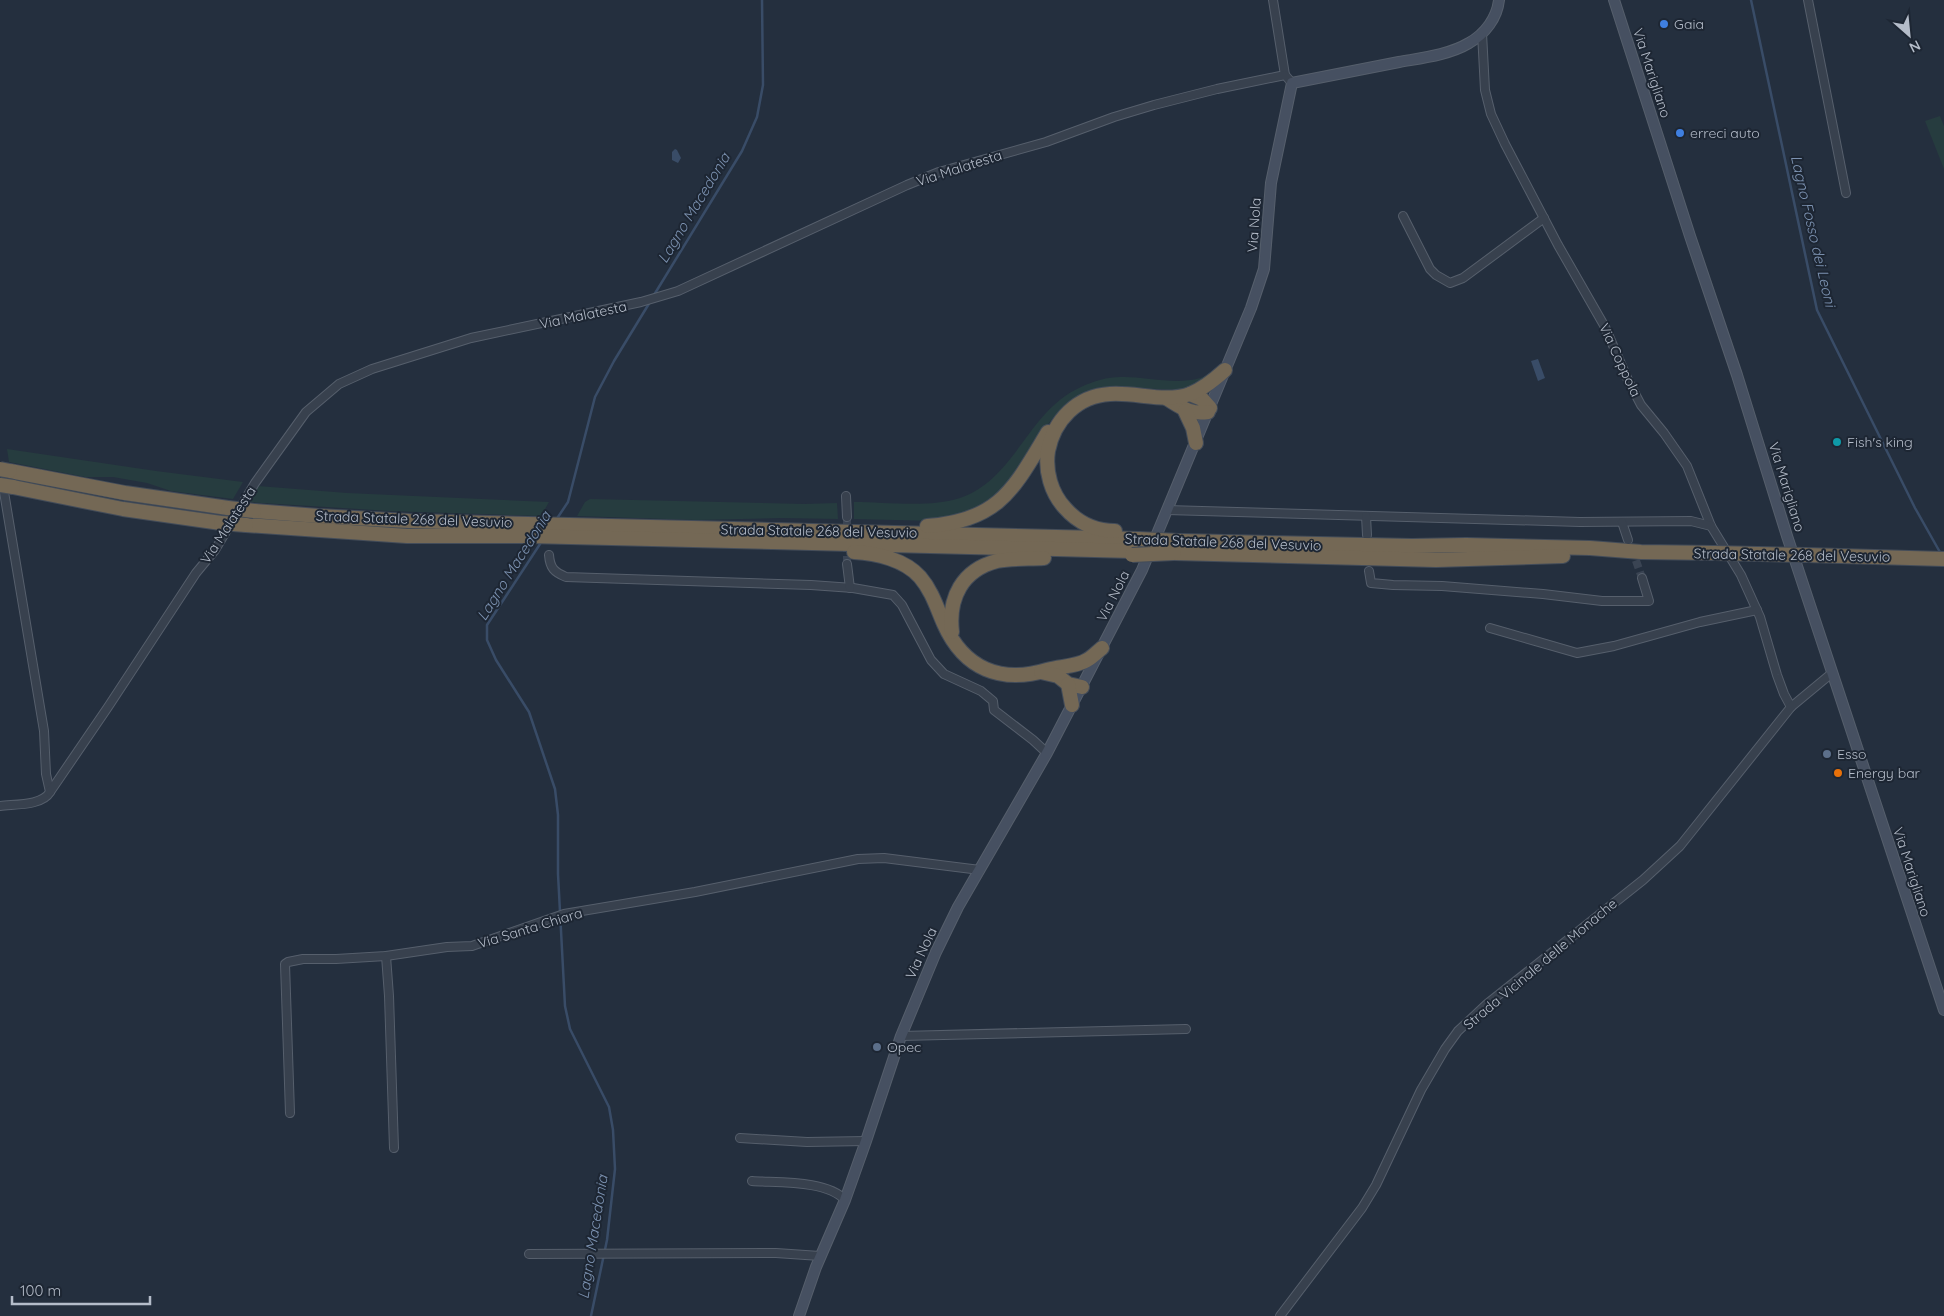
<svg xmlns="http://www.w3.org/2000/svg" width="1944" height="1316" viewBox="0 0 1944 1316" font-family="Quicksand,sans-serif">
  <rect width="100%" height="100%" fill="#242f3e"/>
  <g fill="#263c3f">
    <polygon points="1940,116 1944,126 1944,169 1925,121"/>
    <path d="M1217,368L1219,369L1196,386L1179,390L1111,387L1096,388L1075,399L1057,413L1049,423L1016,478L978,510L935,521L854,519V502C885,502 931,508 960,498C1016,479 1027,411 1081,387C1094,381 1107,377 1121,377C1149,376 1195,391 1217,368Z"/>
    <polygon points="7,449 156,471 243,482 233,499 171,491 147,483 113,477 85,477 9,462"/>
    <polygon points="258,486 347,493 549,502 541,516 390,511 248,502"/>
    <polygon points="590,499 804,504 837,503 838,519 781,518 697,520 577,516 585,502"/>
  </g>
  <g fill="#394c67">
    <polygon points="675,149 677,150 681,158 678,163 672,160 672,152"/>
    <polygon points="1538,359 1545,378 1538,381 1531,361"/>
  </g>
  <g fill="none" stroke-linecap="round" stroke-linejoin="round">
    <g stroke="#394c67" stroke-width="2.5">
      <polyline points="1751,0 1817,310 1915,508 1941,554"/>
      <polyline points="654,295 742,151 757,117 763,85 762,0"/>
      <polyline points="556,520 568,502 595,397 614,361 650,302"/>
      <polyline points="542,541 487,625 487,640 496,660 529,712 555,789 558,815 558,874 565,1006 570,1029 609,1107 613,1130 615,1169 607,1240 591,1316"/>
    </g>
    <g stroke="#3a4453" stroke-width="8" stroke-dasharray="8 4" stroke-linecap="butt">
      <polyline points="1632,549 1642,578"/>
      <polyline points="847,564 847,517"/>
    </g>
    <g stroke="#565f6c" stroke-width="10">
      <g id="street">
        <polyline points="1273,0 1285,75"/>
        <polyline points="1808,0 1846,193"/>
        <polyline points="1482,33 1485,90 1491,114 1505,144 1558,245 1605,327 1628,380 1641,405 1664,433 1687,466 1711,526 1741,575 1760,617 1777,675 1784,694 1791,707"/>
        <polyline points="1403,216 1430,269 1436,275 1450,283 1463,278 1544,218"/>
        <path d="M0,468L44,731L46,774L50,792C42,806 14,804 0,806"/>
        <polyline points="846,496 847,517"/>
        <polyline points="1167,510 1580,522 1691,521 1711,526"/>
        <polyline points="1366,516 1367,535"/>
        <polyline points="1622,522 1628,540"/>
        <path d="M549,555C550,568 554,572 566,577L811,585L853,588L893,595L902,605L931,660L944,674L981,691L993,701L994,710L1033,740L1047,753"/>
        <polyline points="847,564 850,588"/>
        <polyline points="1369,571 1371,583 1393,585 1442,586 1543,594 1602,601 1649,601 1642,578"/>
        <polyline points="1490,628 1577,653 1614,646 1700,622 1757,610"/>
        <polyline points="50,792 108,707 196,573 215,550 255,483 306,412 339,384 372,369 471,338 641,302 678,291 907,185 939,172 1046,142 1114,117 1154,105 1217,89 1285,75 1292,83"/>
        <polyline points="386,956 389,996 394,1148"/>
        <polyline points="901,1036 1186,1029"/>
        <polyline points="290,1113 285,964 288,962 303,959 336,959 386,956 447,947 472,946 564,914 695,892 858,859 884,858 980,870"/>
        <polyline points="740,1138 807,1142 866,1141"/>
        <path d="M752,1181C778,1183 827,1180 845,1200"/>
        <polyline points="529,1254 776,1253 820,1256"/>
        <polyline points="1280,1316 1362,1208 1376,1185 1421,1090 1445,1049 1458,1031 1487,1004 1643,880 1680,846 1791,707 1832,673"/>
      </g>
    </g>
    <g stroke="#565f6c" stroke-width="12">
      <g id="secondary">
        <polyline points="1614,0 1690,236 1737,375 1787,536 1944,1010"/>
        <path d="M799,1316L816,1267L845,1200L866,1141L901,1036L936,952L958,907L1047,753L1142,570L1251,308L1264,269L1271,183L1292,83C1328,76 1363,69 1399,62C1421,58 1449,55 1469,43C1485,34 1497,18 1499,0"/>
      </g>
    </g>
    <g stroke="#434c59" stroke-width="16">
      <g id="highway">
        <polyline points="1190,394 1202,399 1210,408"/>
        <path d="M1166,398C1181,407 1190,415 1208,412"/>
        <polyline points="1185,411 1193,428 1196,443"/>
        <polyline points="10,471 125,493 228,508"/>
        <polyline points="13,487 123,509 221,523"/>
        <polyline points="254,511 318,516 409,521 1138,539"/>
        <polyline points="246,525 407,536 529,536 1133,551"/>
        <path d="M927,526C1000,521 1014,488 1048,432"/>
        <path d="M1115,531C1096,531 1078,523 1065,508C1051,493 1045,471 1048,451C1054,420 1077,396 1110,394C1137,392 1164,403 1190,394C1203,389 1215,379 1225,370"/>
        <polyline points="1179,541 1412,546 1466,545 1590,548 1641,552 1714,553"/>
        <path d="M854,552C877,553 905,560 920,577C932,591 937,608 944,624C964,669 1001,684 1047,670C1060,666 1076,667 1087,660C1093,657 1097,652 1102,648"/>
        <polyline points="1174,553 1436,560 1563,556"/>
        <polyline points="1806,555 1944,559"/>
        <path d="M952,632C948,598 962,570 997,561C1012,558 1029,559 1044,558"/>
        <polyline points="1041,672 1058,676 1068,684 1082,687"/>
        <polyline points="1068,684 1072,705"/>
      </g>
    </g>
    <use href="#street" stroke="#38414e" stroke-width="8"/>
    <use href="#secondary" stroke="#465061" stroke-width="10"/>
    <use href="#highway" stroke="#746855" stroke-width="14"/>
    <g stroke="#434c59" stroke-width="16" stroke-linecap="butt">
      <g id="highway-bridge">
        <polyline points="0,469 10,471"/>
        <polyline points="0,485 13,487"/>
        <polyline points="228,508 254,511"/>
        <polyline points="221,523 246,525"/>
        <polyline points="1138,539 1179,541"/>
        <polyline points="1714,553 1806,555"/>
        <polyline points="1132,555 1174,553"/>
      </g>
    </g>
    <use href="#highway-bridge" stroke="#746855" stroke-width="14"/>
  </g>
  <g fill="#3f7fe0" stroke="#1d2633" stroke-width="2">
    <circle cx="1664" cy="24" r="5"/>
    <circle cx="1680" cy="133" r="5"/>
  </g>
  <circle fill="#0f9aa8" stroke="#1d2633" stroke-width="2" cx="1837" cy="442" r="5"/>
  <g fill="#5c6f8a" stroke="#1d2633" stroke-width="2">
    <circle cx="1827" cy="754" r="5"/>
    <circle cx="877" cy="1047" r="5"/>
  </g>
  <circle fill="#e8710a" stroke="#1d2633" stroke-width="2" cx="1838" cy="773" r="5"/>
  <g text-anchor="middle" stroke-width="4" stroke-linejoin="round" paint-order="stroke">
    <g font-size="14" fill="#b4bcc9" stroke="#1d2633" text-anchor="start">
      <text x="1674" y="29">Gaia</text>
      <text x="1690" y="138">erreci auto</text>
      <text x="1847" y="447">Fish's king</text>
      <text x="1837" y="759">Esso</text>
      <text x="1848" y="778">Energy bar</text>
      <text x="887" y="1052">Opec</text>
    </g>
    <g font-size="14" fill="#b4bcc9" stroke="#1d2633">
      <text transform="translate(1652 73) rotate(72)" y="5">Via Marigliano</text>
      <text transform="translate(959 168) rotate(-18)" y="5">Via Malatesta</text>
      <text transform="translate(1254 225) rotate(-86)" y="5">Via Nola</text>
      <text transform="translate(583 315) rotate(-12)" y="5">Via Malatesta</text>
      <text transform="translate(1620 360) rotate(65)" y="5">Via Coppola</text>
      <text transform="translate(1787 487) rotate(73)" y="5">Via Marigliano</text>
      <text transform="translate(414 519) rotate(2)" y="5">Strada Statale 268 del Vesuvio</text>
      <text transform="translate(228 525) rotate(-57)" y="5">Via Malatesta</text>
      <text transform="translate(819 531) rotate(1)" y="5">Strada Statale 268 del Vesuvio</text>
      <text transform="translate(1223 542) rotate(2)" y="5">Strada Statale 268 del Vesuvio</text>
      <text transform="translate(1792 555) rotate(1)" y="5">Strada Statale 268 del Vesuvio</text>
      <text transform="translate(1113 596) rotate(-63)" y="5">Via Nola</text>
      <text transform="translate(1912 872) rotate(72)" y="5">Via Marigliano</text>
      <text transform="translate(530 928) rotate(-17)" y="5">Via Santa Chiara</text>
      <text transform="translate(921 953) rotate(-65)" y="5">Via Nola</text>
      <text transform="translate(1540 964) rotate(-40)" y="5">Strada Vicinale delle Monache</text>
    </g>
    <g font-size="15" font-style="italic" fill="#7c92b1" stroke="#1d2633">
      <text transform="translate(694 208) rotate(-59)" y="5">Lagno Macedonia</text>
      <text transform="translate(1813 231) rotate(77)" y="5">Lagno Fosso dei Leoni</text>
      <text transform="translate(514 566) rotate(-58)" y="5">Lagno Macedonia</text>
      <text transform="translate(593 1237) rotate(-81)" y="5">Lagno Macedonia</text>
    </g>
  </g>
  <g transform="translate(1909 35) rotate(153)" stroke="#1d2633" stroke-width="4" paint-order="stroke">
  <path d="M0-4L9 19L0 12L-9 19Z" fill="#b4bcc9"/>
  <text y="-8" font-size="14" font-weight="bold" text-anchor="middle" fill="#b4bcc9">N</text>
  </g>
  <path d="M12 1296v8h138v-8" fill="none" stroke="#b4bcc9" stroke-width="2.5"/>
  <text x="20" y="1296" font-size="15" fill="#b4bcc9" stroke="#1d2633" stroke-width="4" paint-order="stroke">100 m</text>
</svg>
